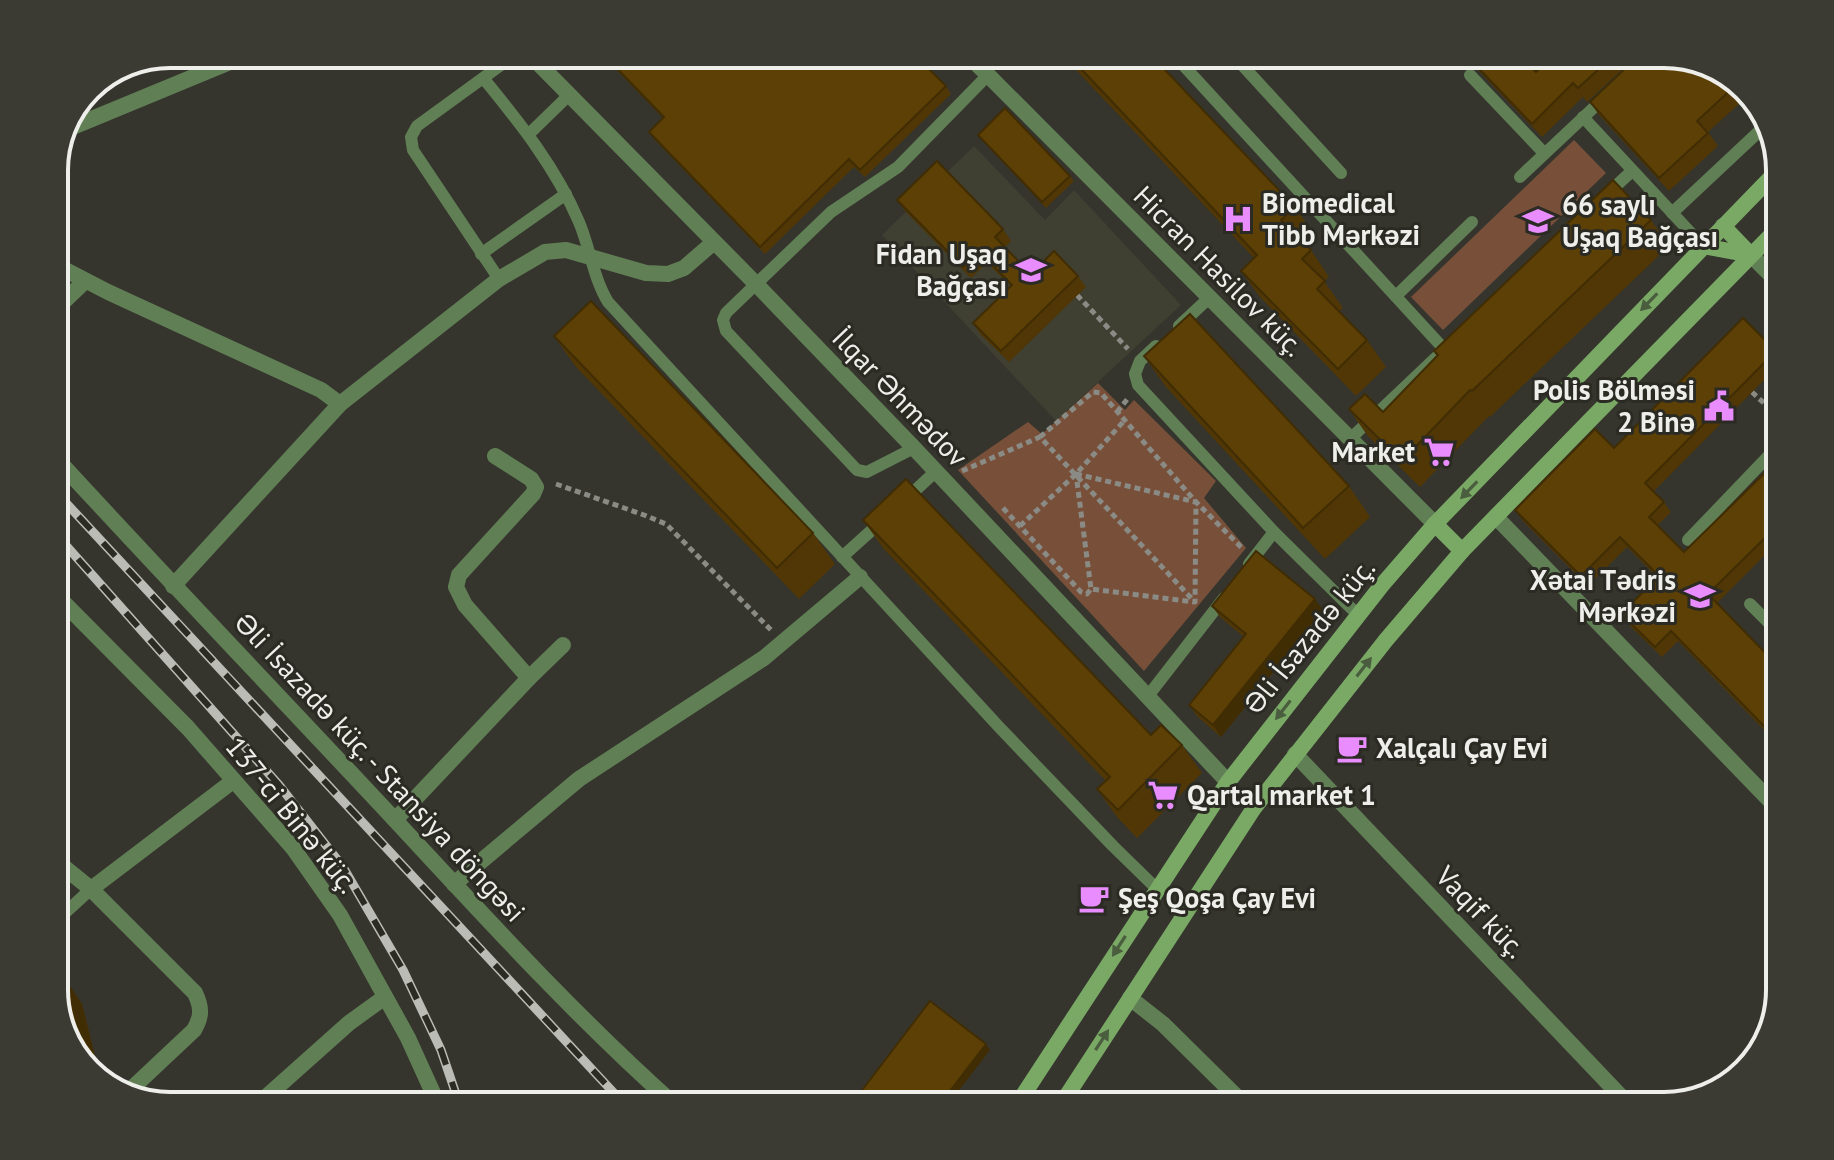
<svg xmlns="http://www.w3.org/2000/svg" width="1834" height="1160" viewBox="0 0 1834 1160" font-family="'PT Sans',sans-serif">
  <rect width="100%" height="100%" fill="#35352e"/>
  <polygon fill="#3f3f32" points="974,146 1045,220 1074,190 1181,305 1056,421 882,235"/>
  <g fill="#78503a">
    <polygon points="1574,140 1606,173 1443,330 1411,297"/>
    <polygon points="1098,383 1125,410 1134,400 1216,481 1204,498 1246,548 1144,671 958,470 1028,422 1042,434"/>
  </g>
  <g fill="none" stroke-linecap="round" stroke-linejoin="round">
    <g stroke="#8b8b86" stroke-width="5" stroke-dasharray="6 4" stroke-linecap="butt">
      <polyline points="1077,295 1128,349"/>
      <polyline points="1752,392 1780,418"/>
      <polyline points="1117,412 1129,397"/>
      <polyline points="1040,437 1093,392 1101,393 1196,502 1242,548"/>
      <polyline points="962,471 1040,437 1194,601"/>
      <polygon points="1076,474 1196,502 1195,602 1091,589"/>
      <polyline points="556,484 644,515 666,524 771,630"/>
      <polyline points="1003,508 1081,592 1087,594 1091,589"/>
      <polyline points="1020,526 1076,474 1124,421"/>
    </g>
    <g stroke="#617f55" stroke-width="12">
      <polyline points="1173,54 1444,349"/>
      <polyline points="1232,54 1341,173"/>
      <polyline points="1470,75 1544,153"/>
      <path d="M484,79C520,123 556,168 579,222C590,248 593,277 608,302L1000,728L1113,846L1157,889"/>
      <polyline points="1583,117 1703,246"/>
      <polyline points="529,134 568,96"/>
      <polyline points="1520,177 1605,97"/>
      <polyline points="1605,196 1632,171"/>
      <polyline points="1672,213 1768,123"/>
      <polyline points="481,254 566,194"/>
      <polyline points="499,279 413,150 411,137 417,126 516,54"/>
      <polyline points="1396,296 1472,222"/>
      <polyline points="1179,326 1209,298"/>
      <polyline points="1156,346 1140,361 1135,374 1138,385 1274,532 1358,615"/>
      <polyline points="1350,439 1447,347"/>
      <polyline points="914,448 867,472 857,470 726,331 723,320 726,313 831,212 898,167 988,75"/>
      <polyline points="905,500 935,472"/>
      <polyline points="1688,540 1780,444"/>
      <polyline points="842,557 883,520"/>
      <polyline points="1249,564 1274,532"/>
      <polyline points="1750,604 1780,634"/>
      <polyline points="1148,696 1224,598"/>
      <polyline points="54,923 91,889"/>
    </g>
    <g stroke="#617f55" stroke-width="16">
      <polyline points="529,54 756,284 914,448 1228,782"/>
      <polyline points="54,264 108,292 321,390 340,404"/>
      <polyline points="54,311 85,281"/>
      <polyline points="495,456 531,479 536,487 533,494 459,575 456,587 465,605 529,678"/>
      <polyline points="1496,517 1780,811"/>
      <polyline points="173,586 340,404 499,279 545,252 566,250 646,273 668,274 684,268 714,242"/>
      <polyline points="54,593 188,728 293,848 340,915 408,1038 433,1093 437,1106"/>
      <polyline points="395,820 529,678 563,645"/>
      <path d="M54,859L91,889L195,993C202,1008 202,1016 194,1030L127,1093"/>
      <polyline points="454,884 579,779 764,658 860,577"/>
      <polyline points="91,889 233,781"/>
      <polyline points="1130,998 1163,1024 1246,1106"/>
      <polyline points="256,1106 349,1023 385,997"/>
    </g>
    <g stroke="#617f55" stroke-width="16">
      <polyline points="967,54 1435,524"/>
      <polyline points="70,128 249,54"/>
      <polyline points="1751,255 1780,284"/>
      <path d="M54,456C166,578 281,698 395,820C486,918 576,1017 676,1106"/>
      <polyline points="1295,754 1630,1106"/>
    </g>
    <g stroke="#79a965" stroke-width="16">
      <polyline points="1723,226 1751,255"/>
      <polyline points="1703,246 1751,255"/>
      <polyline points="1435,524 1462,551"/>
      <polyline points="1016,1106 1228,782 1382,585 1435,524 1780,168"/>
      <polyline points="1060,1106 1254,808 1386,640 1462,551 1780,226"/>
    </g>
    <g stroke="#bcbcb7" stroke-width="9">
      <g id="rail">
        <polyline points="54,490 626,1106"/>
        <polyline points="54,532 279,785 343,867 403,970 441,1050 460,1106"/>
      </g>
    </g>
    <use href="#rail" stroke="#2b2b24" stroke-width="6" stroke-dasharray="18" stroke-linecap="butt"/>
  </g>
  <g fill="#503705">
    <polygon points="601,54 720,54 724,58 946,86 951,94 865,177 854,167 765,254 654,139 649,132 663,118"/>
    <polygon points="1061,54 1150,54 1295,207 1313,233 1303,243 1311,250 1329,277 1324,281 1343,308 1339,311 1367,340 1386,367 1356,396 1260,297 1241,271 1254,258"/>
    <polygon points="1462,54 1519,54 1536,72 1554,54 1664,54 1728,73 1749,95 1708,132 1718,146 1669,191 1599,115 1590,102 1634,60 1631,61 1587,102 1583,97 1542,137 1477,69 1470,65"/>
    <polygon points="978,135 1070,176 1074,181 1046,208 982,140"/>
    <polygon points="897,200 1003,229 1011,241 1005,247 1031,274 1078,276 1086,287 1009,362 981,335 973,323 1011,286 987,263 971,278 905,211"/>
    <polygon points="1651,220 1669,246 1490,417 1489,416 1420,487 1367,435 1349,409 1383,412 1437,356 1434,351"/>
    <polygon points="554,336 813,533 835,564 799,599 576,367"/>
    <polygon points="1776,351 1780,356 1780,364 1654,491 1664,502 1671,512 1658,525 1684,552 1780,458 1780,540 1717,603 1780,668 1780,730 1772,738 1678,641 1662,657 1628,624 1621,614 1658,578 1627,547 1588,586 1522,520 1515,510 1614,448"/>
    <polygon points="1144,356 1349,486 1370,517 1325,559 1166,387"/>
    <polygon points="863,520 1151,735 1182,745 1202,773 1137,838 1117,817 1097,789 1106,781 883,548"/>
    <polygon points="1212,606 1323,610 1221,737 1197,716 1189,705 1244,637 1220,617"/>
    <polygon points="67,982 82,1004 95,1056 80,1059 70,1048 54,997"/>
  </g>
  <g fill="#412d04">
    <polygon points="1315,599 1323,610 1221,737 1213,725"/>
    <polygon points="67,982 82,1004 95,1056 79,1033"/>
    <polygon points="986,1044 990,1050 947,1106 942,1106 940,1104"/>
  </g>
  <g fill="#5d4006" stroke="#412d04" stroke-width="2">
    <polygon points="603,54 720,54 724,58 729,54 914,54 946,86 860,170 849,159 760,247 649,132 664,117"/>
    <polygon points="1067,54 1150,54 1295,207 1281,220 1311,250 1302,259 1325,281 1317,289 1367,340 1338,369 1241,271 1257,255"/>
    <polygon points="1465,54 1519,54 1536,72 1554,54 1615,54 1578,88 1573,83 1532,124"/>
    <polygon points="1636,54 1664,54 1728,73 1737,84 1697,121 1708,133 1659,178 1590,102 1634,60"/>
    <polygon points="1005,108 1070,176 1042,202 978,135"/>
    <polygon points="937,161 1003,229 995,237 1031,274 1054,251 1078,276 1001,351 973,323 1012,285 979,251 963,267 897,200"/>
    <polygon points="1613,180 1651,220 1472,391 1470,390 1402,461 1349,409 1365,394 1383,412 1438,355 1434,351"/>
    <polygon points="591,301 813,533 777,568 554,336"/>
    <polygon points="1190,314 1349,486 1303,528 1144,356"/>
    <polygon points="1743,318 1776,351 1645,483 1664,502 1649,517 1684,552 1780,458 1780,523 1708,594 1780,668 1780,713 1765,727 1671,631 1655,647 1621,614 1659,576 1620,537 1581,576 1515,510 1595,429 1614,448"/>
    <polygon points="906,479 1151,735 1161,725 1182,745 1118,810 1097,789 1110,777 863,520"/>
    <polygon points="1256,551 1315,599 1213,725 1189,705 1246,634 1212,606"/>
    <polygon points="67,982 79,1033 66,1036 54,997 54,985"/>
    <polygon points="930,1001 986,1044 940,1104 943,1106 850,1106"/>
  </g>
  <defs><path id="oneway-solid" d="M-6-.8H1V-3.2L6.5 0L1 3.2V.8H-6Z" transform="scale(2)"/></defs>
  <g fill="#4a5d3e">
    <use href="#oneway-solid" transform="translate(1649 302) rotate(134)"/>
    <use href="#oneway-solid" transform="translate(1469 490) rotate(134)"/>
    <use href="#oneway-solid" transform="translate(1364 667) rotate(-52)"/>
    <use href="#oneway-solid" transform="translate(1283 710) rotate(128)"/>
    <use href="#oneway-solid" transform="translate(1119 946) rotate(123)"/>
    <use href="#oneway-solid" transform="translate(1102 1040) rotate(-57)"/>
  </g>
  <defs>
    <g id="hospital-bare" transform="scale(2.4)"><path d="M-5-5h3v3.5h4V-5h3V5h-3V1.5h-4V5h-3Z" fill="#e98dfe" stroke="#2b2b24" stroke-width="2.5" paint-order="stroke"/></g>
    <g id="school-bare" transform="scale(2.4)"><path d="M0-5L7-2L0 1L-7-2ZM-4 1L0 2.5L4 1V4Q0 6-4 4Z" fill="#e98dfe" stroke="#2b2b24" stroke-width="2.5" paint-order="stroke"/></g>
    <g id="civic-bare" transform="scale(2.4)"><path d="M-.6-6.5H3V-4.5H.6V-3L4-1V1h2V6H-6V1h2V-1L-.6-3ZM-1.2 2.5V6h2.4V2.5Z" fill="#e98dfe" stroke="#2b2b24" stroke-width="2.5" paint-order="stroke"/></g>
    <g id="supermarket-bare" transform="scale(2.4)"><path d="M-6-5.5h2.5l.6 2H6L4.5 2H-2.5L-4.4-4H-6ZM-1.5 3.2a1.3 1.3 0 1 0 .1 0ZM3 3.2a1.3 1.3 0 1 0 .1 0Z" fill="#e98dfe" stroke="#2b2b24" stroke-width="2.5" paint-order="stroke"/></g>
    <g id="university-bare" transform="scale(2.4)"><path d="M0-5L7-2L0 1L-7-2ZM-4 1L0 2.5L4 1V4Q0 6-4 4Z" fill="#e98dfe" stroke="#2b2b24" stroke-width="2.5" paint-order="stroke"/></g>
    <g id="cafe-bare" transform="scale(2.4)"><path d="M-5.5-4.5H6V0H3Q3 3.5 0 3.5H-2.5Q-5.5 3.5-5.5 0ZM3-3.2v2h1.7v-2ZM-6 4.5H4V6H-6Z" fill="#e98dfe" stroke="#2b2b24" stroke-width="2.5" paint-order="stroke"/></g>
  </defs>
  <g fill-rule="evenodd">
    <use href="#hospital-bare" x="1238" y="219"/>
    <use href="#school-bare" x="1538" y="221"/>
    <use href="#school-bare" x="1031" y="270"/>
    <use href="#civic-bare" x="1719" y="406"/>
    <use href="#supermarket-bare" x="1439" y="452"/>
    <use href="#university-bare" x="1700" y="596"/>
    <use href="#cafe-bare" x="1352" y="748"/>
    <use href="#supermarket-bare" x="1163" y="795"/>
    <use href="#cafe-bare" x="1094" y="898"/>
  </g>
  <g text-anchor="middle" stroke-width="6" stroke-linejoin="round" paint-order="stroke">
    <g font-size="28" font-weight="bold" fill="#eeeeea" stroke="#2b2b24" text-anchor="start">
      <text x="1262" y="213">Biomedical<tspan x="1262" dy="32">Tibb Mərkəzi</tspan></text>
      <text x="1562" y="215">66 saylı<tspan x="1562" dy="32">Uşaq Bağçası</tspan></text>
      <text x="1007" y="264" text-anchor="end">Fidan Uşaq<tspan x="1007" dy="32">Bağçası</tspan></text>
      <text x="1695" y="400" text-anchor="end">Polis Bölməsi<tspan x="1695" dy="32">2 Binə</tspan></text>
      <text x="1415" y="462" text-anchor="end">Market</text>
      <text x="1676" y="590" text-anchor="end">Xətai Tədris<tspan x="1676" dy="32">Mərkəzi</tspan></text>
      <text x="1376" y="758">Xalçalı Çay Evi</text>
      <text x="1187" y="805">Qartal market 1</text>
      <text x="1118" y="908">Şeş Qoşa Çay Evi</text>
    </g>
    <g font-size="28" fill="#eeeeea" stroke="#2b2b24">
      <text transform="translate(1219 271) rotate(45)" y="10">Hicran Hasilov küç.</text>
      <text transform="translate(900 397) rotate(46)" y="10">İlqar Əhmədov</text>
      <text transform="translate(1309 636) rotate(-51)" y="10">Əli İsazadə küç.</text>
      <text transform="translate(380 767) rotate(47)" y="10">Əli İsazadə küç. - Stansiya döngəsi</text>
      <text transform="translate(292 815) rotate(51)" y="10">137-ci Binə küç.</text>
      <text transform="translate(1481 912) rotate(46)" y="10">Vaqif küç.</text>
    </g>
  </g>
  <path d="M0 0H1834V1160H0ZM170 68H1664A102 102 0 0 1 1766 170V990A102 102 0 0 1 1664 1092H170A102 102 0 0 1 68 990V170A102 102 0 0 1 170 68Z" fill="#3b3b34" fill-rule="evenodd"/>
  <path fill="none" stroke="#eeeeea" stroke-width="4" d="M170 68H1664A102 102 0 0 1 1766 170V990A102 102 0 0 1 1664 1092H170A102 102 0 0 1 68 990V170A102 102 0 0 1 170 68Z"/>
</svg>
